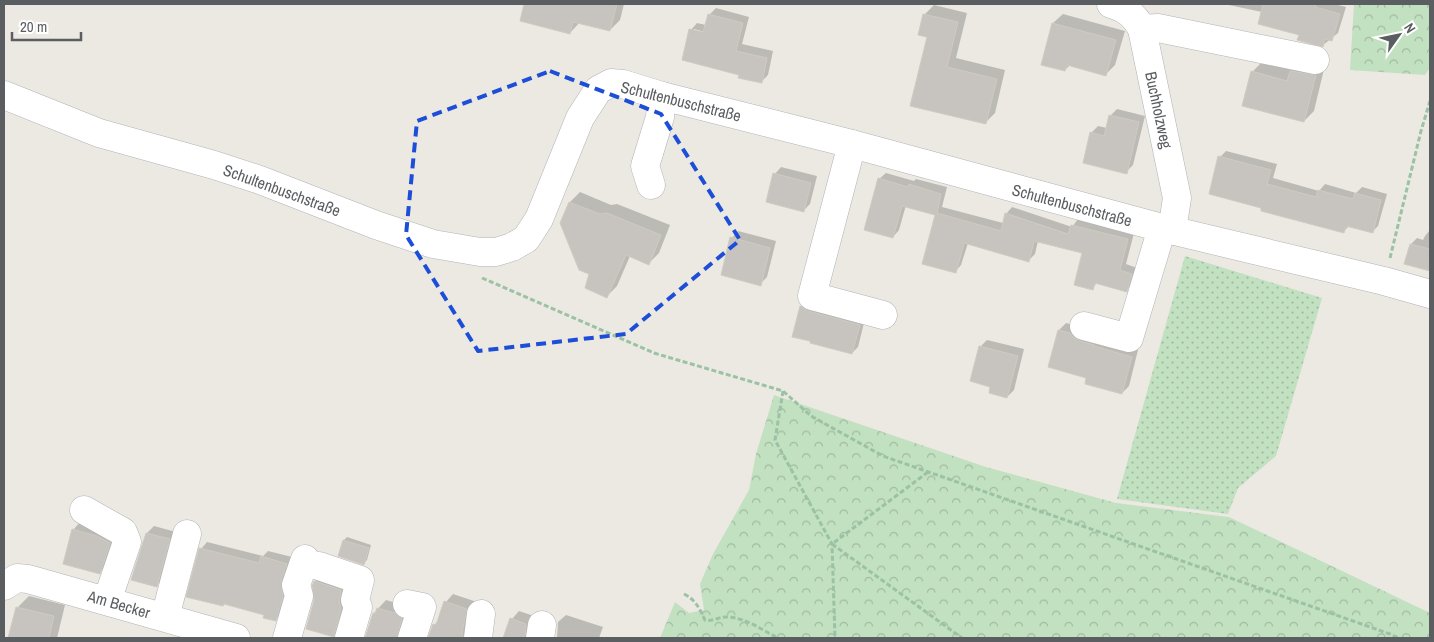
<svg xmlns="http://www.w3.org/2000/svg" width="1434" height="642" viewBox="0 0 1434 642" font-family="'Archivo Narrow',sans-serif">
  <defs>
    <pattern id="grass-dots" width="8" height="8" patternUnits="userSpaceOnUse" patternTransform="scale(1.25)"><rect width="8" height="8" fill="#c2e1c1"/><path d="M2 2h.1M6 6h.1" fill="none" stroke="#a1baa0" stroke-width="1.8" stroke-linecap="round"/></pattern>
    <pattern id="forest-crowns" width="20" height="18" patternUnits="userSpaceOnUse" patternTransform="scale(1.25)"><rect width="20" height="18" fill="#c2e1c1"/><path d="M2 6a3 3 0 1 1 6 0M12 15a3 3 0 1 1 6 0" fill="none" stroke="#a1baa0"/></pattern>
  </defs>
  <rect width="100%" height="100%" fill="#ece9e2"/>
  <polygon fill="url(#grass-dots)" points="1185,256 1322,298 1276,456 1238,488 1228,514 1117,499"/>
  <g fill="url(#forest-crowns)">
    <polygon points="1354,4 1430,4 1430,68 1425,75 1350,70"/>
    <polygon points="774,395 986,467 1116,503 1229,517 1430,613 1430,638 660,638 675,602 689,613 704,610 700,584 713,554 749,490 756,454"/>
  </g>
  <g fill="#0003" fill-rule="evenodd">
    <polygon points="525,4 624,4 620,20 610,30 580,22 570,33 521,20"/>
    <polygon points="1224,4 1334,4 1346,7 1338,33 1322,46 1262,12"/>
    <polygon points="934,5 967,13 956,58 1005,70 995,113 986,122 912,105 928,36 924,15"/>
    <path d="M716,8L749,17L742,44L773,51L768,75L761,82L741,74L691,30L697,23L706,25L709,15ZM694,29L709,33L694,31Z"/>
    <polygon points="1063,14 1125,31 1115,65 1106,74 1070,65 1065,70 1042,64 1053,23"/>
    <polygon points="1301,61 1325,65 1314,111 1304,121 1252,72 1262,62 1292,70"/>
    <polygon points="1117,109 1145,116 1133,165 1126,172 1091,133 1098,126 1107,128 1110,116"/>
    <polygon points="1226,151 1277,164 1273,178 1319,191 1325,184 1356,193 1362,187 1387,194 1378,226 1372,232 1349,226 1344,231 1263,207 1220,157"/>
    <polygon points="781,167 817,176 810,204 803,211 775,174"/>
    <polygon points="886,173 914,181 916,179 947,187 942,207 1003,223 1006,214 1012,207 1072,227 1078,219 1134,233 1126,264 1137,268 1132,284 1126,290 1098,282 1092,288 1084,252 1038,241 1035,254 1029,260 968,243 961,265 955,272 937,214 906,205 899,230 893,237 879,179"/>
    <polygon points="580,192 611,205 617,204 670,225 659,253 649,263 630,256 617,286 607,296 591,273 562,223 570,202"/>
    <polygon points="1430,230 1430,270 1406,263 1411,244 1417,238 1423,240 1425,236"/>
    <polygon points="738,231 776,241 767,277 760,284 732,238"/>
    <polygon points="807,301 865,319 858,347 852,353 794,336 801,307"/>
    <polygon points="1066,323 1077,326 1100,340 1138,350 1129,386 1122,393 1088,377 1049,366 1059,330"/>
    <polygon points="987,340 1024,349 1014,390 1007,397 991,386 980,347"/>
    <polygon points="80,522 116,536 106,566 99,573 64,563 74,529"/>
    <polygon points="154,526 176,532 163,579 156,586 147,533"/>
    <polygon points="347,537 371,545 367,560 364,563 344,540"/>
    <polygon points="207,542 263,556 268,551 292,557 289,589 282,613 275,620 266,614 201,549"/>
    <polygon points="321,575 347,584 347,601 340,630 333,636 315,600 315,581"/>
    <polygon points="453,594 474,601 471,621 473,638 430,638 434,625 439,620 446,602"/>
    <polygon points="29,596 65,605 57,638 10,638 17,608"/>
    <polygon points="386,600 403,605 409,610 407,638 366,638 374,613"/>
    <polygon points="519,611 534,616 535,638 504,638 512,619"/>
    <polygon points="566,615 603,627 599,638 557,638 558,622"/>
  </g>
  <g fill="#c7c4bf" stroke="#d0cbc1">
    <polygon points="524,4 617,4 610,31 573,22 570,34 520,21"/>
    <polygon points="1263,4 1316,4 1315,7 1340,14 1332,41 1325,39 1323,47 1297,40 1299,35 1258,24"/>
    <polygon points="708,14 743,23 736,51 767,58 762,83 738,78 739,75 682,60 689,29 703,32"/>
    <polygon points="923,14 958,22 947,67 997,79 986,124 910,106 927,37 918,35"/>
    <polygon points="1052,23 1116,40 1106,76 1067,65 1065,71 1041,65"/>
    <polygon points="1251,71 1287,81 1290,71 1316,75 1304,122 1242,106"/>
    <polygon points="1109,115 1139,122 1127,174 1083,163 1090,132 1104,136"/>
    <polygon points="1218,156 1271,170 1267,184 1316,197 1318,190 1353,199 1355,193 1381,200 1373,233 1346,226 1344,233 1261,211 1261,208 1209,194"/>
    <polygon points="773,173 811,183 804,212 766,202"/>
    <polygon points="878,178 908,187 909,184 941,194 937,213 1001,231 1005,213 1068,234 1071,225 1128,239 1120,270 1132,274 1127,292 1095,283 1093,290 1074,285 1082,253 1034,241 1029,262 964,243 956,273 922,264 935,215 902,206 893,238 864,230"/>
    <polygon points="569,202 600,214 607,213 661,235 649,265 626,255 607,298 585,288 589,274 579,270 560,223"/>
    <polygon points="730,237 770,248 761,286 721,275"/>
    <polygon points="1410,244 1430,249 1430,271 1404,264"/>
    <polygon points="800,306 808,311 860,325 852,354 810,343 810,341 792,337"/>
    <polygon points="1058,330 1070,333 1073,337 1080,341 1094,345 1094,346 1132,357 1122,394 1085,384 1086,378 1048,367"/>
    <polygon points="979,346 1018,356 1007,398 989,393 990,387 970,381"/>
    <polygon points="72,529 97,536 110,543 100,574 63,564"/>
    <polygon points="146,533 170,539 157,587 131,580"/>
    <polygon points="343,540 369,548 364,565 338,556"/>
    <polygon points="199,548 259,563 261,556 287,564 281,580 283,596 276,621 263,618 264,615 224,604 223,606 186,597"/>
    <polygon points="314,581 341,590 339,602 341,608 334,637 306,629 314,600 312,586"/>
    <polygon points="444,601 467,609 462,633 463,638 428,638 433,624 436,625"/>
    <polygon points="16,607 54,616 49,638 8,638"/>
    <polygon points="377,608 395,613 402,618 397,638 365,638 373,613 375,614"/>
    <polygon points="510,618 526,624 525,638 503,638"/>
  </g>
  <g fill="none" stroke-linecap="round" stroke-linejoin="round">
    <g stroke="#b0b3b6" stroke-width="29">
      <g id="minor">
        <path d="M1111,4C1126,8 1135,16 1142,29L1177,198L1172,231"/>
        <polyline points="1142,29 1158,28 1315,60"/>
        <polyline points="4,95 99,133 214,165 260,180 376,225 433,244 480,252 496,252 512,247 526,239 539,219 580,118 598,90 611,83 623,84 662,96 852,144 1162,228 1384,281 1430,294"/>
        <polyline points="852,144 812,296 883,315"/>
        <polyline points="651,185 645,166 660,117 662,96"/>
        <polyline points="1084,326 1129,338 1162,228"/>
        <polyline points="84,510 123,532 127,542 107,601"/>
        <polyline points="319,566 360,580 355,600 358,607 349,638"/>
        <polyline points="4,586 17,578 28,579 236,638"/>
        <polyline points="407,604 422,607 412,638"/>
        <polyline points="165,617 187,534"/>
        <polyline points="287,638 299,596 296,585 305,559"/>
        <polyline points="478,638 481,614"/>
        <polyline points="540,638 542,625"/>
      </g>
    </g>
    <g stroke="#9bc2a4" stroke-width="3" stroke-dasharray="5 2.5" stroke-linecap="butt">
      <polyline points="1390,258 1421,131 1430,101"/>
      <polyline points="482,278 654,353 783,391 811,416 883,456 1390,634 1399,638"/>
      <polyline points="783,391 775,440 832,544 835,638"/>
      <polyline points="928,472 832,544 962,638"/>
      <path d="M684,594C696,600 699,608 705,620C712,622 720,616 728,617C746,618 762,630 778,638"/>
    </g>
    <use href="#minor" stroke="#fff" stroke-width="28"/>
  </g>
  <path fill="none" stroke="#1d4ed8" stroke-width="4" stroke-dasharray="10 6" stroke-linejoin="round" d="M550,71L661,114L740,240L626,334L478,351L406,235L417,121Z"/>
  <g text-anchor="middle" stroke-width="4" stroke-linejoin="round" paint-order="stroke">
    <g font-size="16" fill="#5b5e61" stroke="#fff">
      <text transform="translate(681 101) rotate(14)" y="6">Schultenbuschstraße</text>
      <text transform="translate(1159 110) rotate(78)" y="6">Buchholzweg</text>
      <text transform="translate(282 190) rotate(20)" y="6">Schultenbuschstraße</text>
      <text transform="translate(1072 205) rotate(15)" y="6">Schultenbuschstraße</text>
      <text transform="translate(119 604) rotate(16)" y="6">Am Becker</text>
    </g>
  </g>
  <rect width="1434" height="642" fill="none" stroke="#5b5e61" stroke-width="10"/>
  <g transform="translate(1399 35) rotate(57)" stroke="#ffffff" stroke-width="4" paint-order="stroke">
  <path d="M0-4L9 19L0 12L-9 19Z" fill="#5b5e61"/>
  <text y="-8" font-size="14" font-weight="bold" text-anchor="middle" fill="#5b5e61">N</text>
  </g>
  <path d="M12 32v8h69v-8" fill="none" stroke="#5b5e61" stroke-width="2.5"/>
  <text x="20" y="32" font-size="15" fill="#5b5e61" stroke="#ffffff" stroke-width="4" paint-order="stroke">20 m</text>
</svg>
